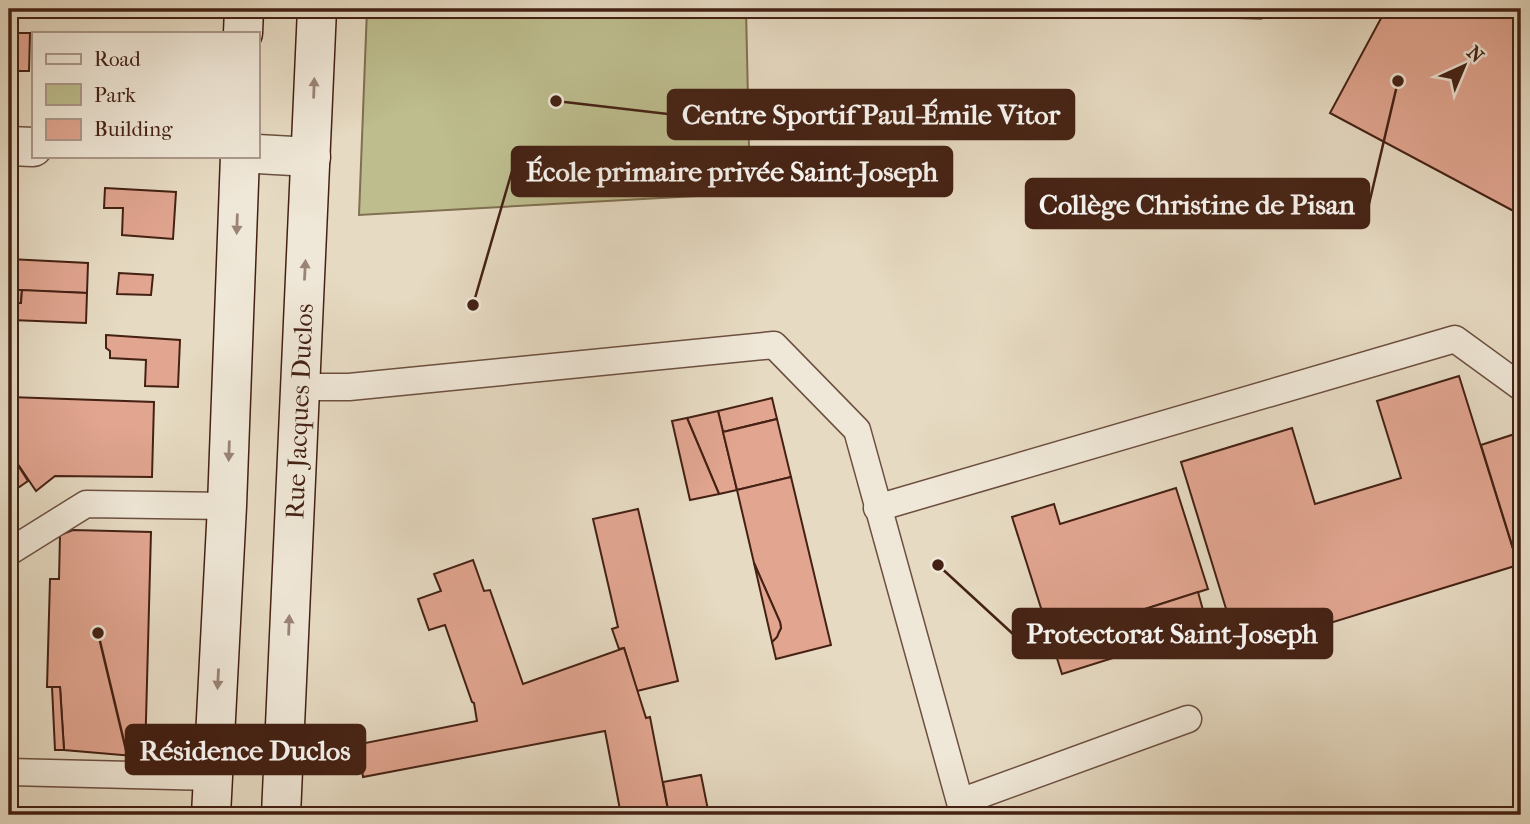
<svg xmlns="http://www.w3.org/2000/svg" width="1530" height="824" viewBox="0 0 1530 824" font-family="'IM FELL French Canon',serif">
  <rect width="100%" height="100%" fill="#e6dac2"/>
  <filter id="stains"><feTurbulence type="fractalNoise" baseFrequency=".00286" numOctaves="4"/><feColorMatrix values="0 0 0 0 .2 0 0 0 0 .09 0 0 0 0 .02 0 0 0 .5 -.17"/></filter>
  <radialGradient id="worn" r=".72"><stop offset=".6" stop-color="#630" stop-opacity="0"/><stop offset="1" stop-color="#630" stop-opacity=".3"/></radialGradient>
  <g fill="#bdbd8e" stroke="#806f51" stroke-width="2">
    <polygon points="367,9 746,9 750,193 359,215"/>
    <polygon points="997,9 1258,9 1261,19"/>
  </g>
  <g fill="#e1a590" stroke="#442114" stroke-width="2">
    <polygon points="1386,9 1508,9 1521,16 1521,215 1330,113"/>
    <polygon points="9,33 30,33 29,71 16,71 15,90 9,90"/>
    <polygon points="105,188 176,192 173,239 122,235 123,208 104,208"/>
    <polygon points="9,259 88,263 87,293 9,290"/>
    <polygon points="119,273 153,275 151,295 117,294"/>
    <polygon points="9,290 22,290 21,303 9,303"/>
    <polygon points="22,290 87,293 86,323 12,320 13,303 21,303"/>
    <polygon points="106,335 180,340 178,387 145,386 146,360 110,358 110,351 106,348"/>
    <polygon points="1459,376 1518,565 1239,651 1181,462 1292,428 1315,504 1401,478 1377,401"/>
    <polygon points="9,397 154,402 152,477 55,476 36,491 9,451 9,439 12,435 9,429"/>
    <polygon points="772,398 777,419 723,432 718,411"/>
    <polygon points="718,411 737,490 719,494 687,418"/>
    <polygon points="687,418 719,494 690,500 672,421"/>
    <polygon points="777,419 791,477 737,490 723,432"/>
    <polygon points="1521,432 1521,574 1481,445"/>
    <polygon points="9,451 28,481 9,494"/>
    <polygon points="791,477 831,645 776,659 772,642 777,637 779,632 781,628 780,622 754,563 737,490"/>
    <polygon points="1176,488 1208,589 1139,611 1151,646 1062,674 1012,517 1054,504 1060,524"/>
    <polygon points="638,509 678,681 637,691 624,648 619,649 612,629 618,627 593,519"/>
    <polygon points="73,530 151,532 145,757 64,750 60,687 47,687 50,579 59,579 60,535"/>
    <polygon points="473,560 484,591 490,590 523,684 624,648 646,718 650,717 669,815 621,815 605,731 363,777 359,749 360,744 477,721 474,703 472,702 445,625 429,630 418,599 441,591 434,574"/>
    <polygon points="754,563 780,622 781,628 779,632 777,637 772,642"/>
    <polygon points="1198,592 1206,621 1202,622 1204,630 1151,646 1139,611"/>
    <polygon points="52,687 60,687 64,750 55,750"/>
    <polygon points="701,775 709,815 669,815 663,782"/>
  </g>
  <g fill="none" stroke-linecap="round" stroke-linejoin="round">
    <g stroke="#6c4f40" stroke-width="29">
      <g id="lane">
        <polyline points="299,387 349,387 774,345 857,430 960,802 1188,719"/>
        <polyline points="877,508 1455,339 1521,387"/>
        <polyline points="9,552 86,504 227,506"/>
        <polyline points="9,772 213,777"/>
      </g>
    </g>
    <g stroke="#6c4f40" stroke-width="41">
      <g id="street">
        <polyline points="9,146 33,147"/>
        <polyline points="257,154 311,157"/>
      </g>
    </g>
    <g stroke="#442114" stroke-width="41">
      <g id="secondary">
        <polyline points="243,33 244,9"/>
        <polyline points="211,815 227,506 240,156"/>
        <path id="s1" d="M281,815L317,9"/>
      </g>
    </g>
    <use href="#lane" stroke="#efe7d7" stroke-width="26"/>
    <use href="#street" stroke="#efe7d7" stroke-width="38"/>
    <use href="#secondary" stroke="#efe7d7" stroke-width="38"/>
  </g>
  <defs><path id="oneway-solid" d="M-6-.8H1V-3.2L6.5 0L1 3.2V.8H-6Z" transform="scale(1.75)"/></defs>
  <g fill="#9a8476">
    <use href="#oneway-solid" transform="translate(314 88) rotate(-88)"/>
    <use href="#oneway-solid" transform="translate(237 224) rotate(92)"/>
    <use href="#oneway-solid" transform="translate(305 270) rotate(-87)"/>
    <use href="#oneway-solid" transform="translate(229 451) rotate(92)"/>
    <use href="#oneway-solid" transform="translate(289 625) rotate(-88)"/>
    <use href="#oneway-solid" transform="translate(218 679) rotate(93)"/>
  </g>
  <g text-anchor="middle" stroke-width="6" stroke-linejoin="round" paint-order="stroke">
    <g font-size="26" fill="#442114" stroke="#efe7d7">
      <text dy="9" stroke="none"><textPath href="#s1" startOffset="404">Rue Jacques Duclos</textPath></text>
    </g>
  </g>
  <path fill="none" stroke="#442114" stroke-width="2.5" d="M556 101L668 114M473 305L512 171M1398 81L1369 204M938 565L1013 634M98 633L126 750"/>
  <g fill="#442114" stroke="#efe7d7" stroke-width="2.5">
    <circle cx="556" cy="101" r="7"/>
    <circle cx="473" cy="305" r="7"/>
    <circle cx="1398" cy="81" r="7"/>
    <circle cx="938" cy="565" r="7"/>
    <circle cx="98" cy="633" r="7"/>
  </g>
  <g fill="#442114" stroke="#442114" stroke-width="2.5">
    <rect x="668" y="90" width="406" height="49" rx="7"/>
    <rect x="512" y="147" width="440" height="49" rx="7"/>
    <rect x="1026" y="179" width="343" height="49" rx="7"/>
    <rect x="1013" y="609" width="319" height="49" rx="7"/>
    <rect x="126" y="725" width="239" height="49" rx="7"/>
  </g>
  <g font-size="28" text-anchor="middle" font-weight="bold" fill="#fff">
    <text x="871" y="124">Centre Sportif Paul-Émile Vitor</text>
    <text x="732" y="181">École primaire privée Saint-Joseph</text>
    <text x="1197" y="214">Collège Christine de Pisan</text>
    <text x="1172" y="643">Protectorat Saint-Joseph</text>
    <text x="245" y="760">Résidence Duclos</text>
  </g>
  <rect width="1530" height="824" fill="none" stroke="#e6dac2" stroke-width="35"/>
  <rect x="10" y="10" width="1509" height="803" fill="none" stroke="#442114" stroke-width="3.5"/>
  <rect x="18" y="18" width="1495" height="789" fill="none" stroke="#442114" stroke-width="2"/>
  <rect x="32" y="32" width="228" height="126" fill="#efe7d7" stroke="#ab9889" stroke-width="2"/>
  <rect x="46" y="54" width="35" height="10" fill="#efe7d7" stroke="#ab9889" stroke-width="2"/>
  <text x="94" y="66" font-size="21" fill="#442114">Road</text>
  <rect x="46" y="84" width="35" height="21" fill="#bdbd8e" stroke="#ab9889" stroke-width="2"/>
  <text x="94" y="102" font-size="21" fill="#442114">Park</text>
  <rect x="46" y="119" width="35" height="21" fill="#e1a590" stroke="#ab9889" stroke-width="2"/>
  <text x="94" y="136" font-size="21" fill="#442114">Building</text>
  <g transform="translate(1464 66) rotate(44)" stroke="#efe7d7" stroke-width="5" paint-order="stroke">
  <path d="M0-5L12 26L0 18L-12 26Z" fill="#442114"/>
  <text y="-10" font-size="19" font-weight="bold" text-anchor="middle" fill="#442114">N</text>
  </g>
  <rect width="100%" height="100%" filter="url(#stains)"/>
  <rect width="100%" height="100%" fill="url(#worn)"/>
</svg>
